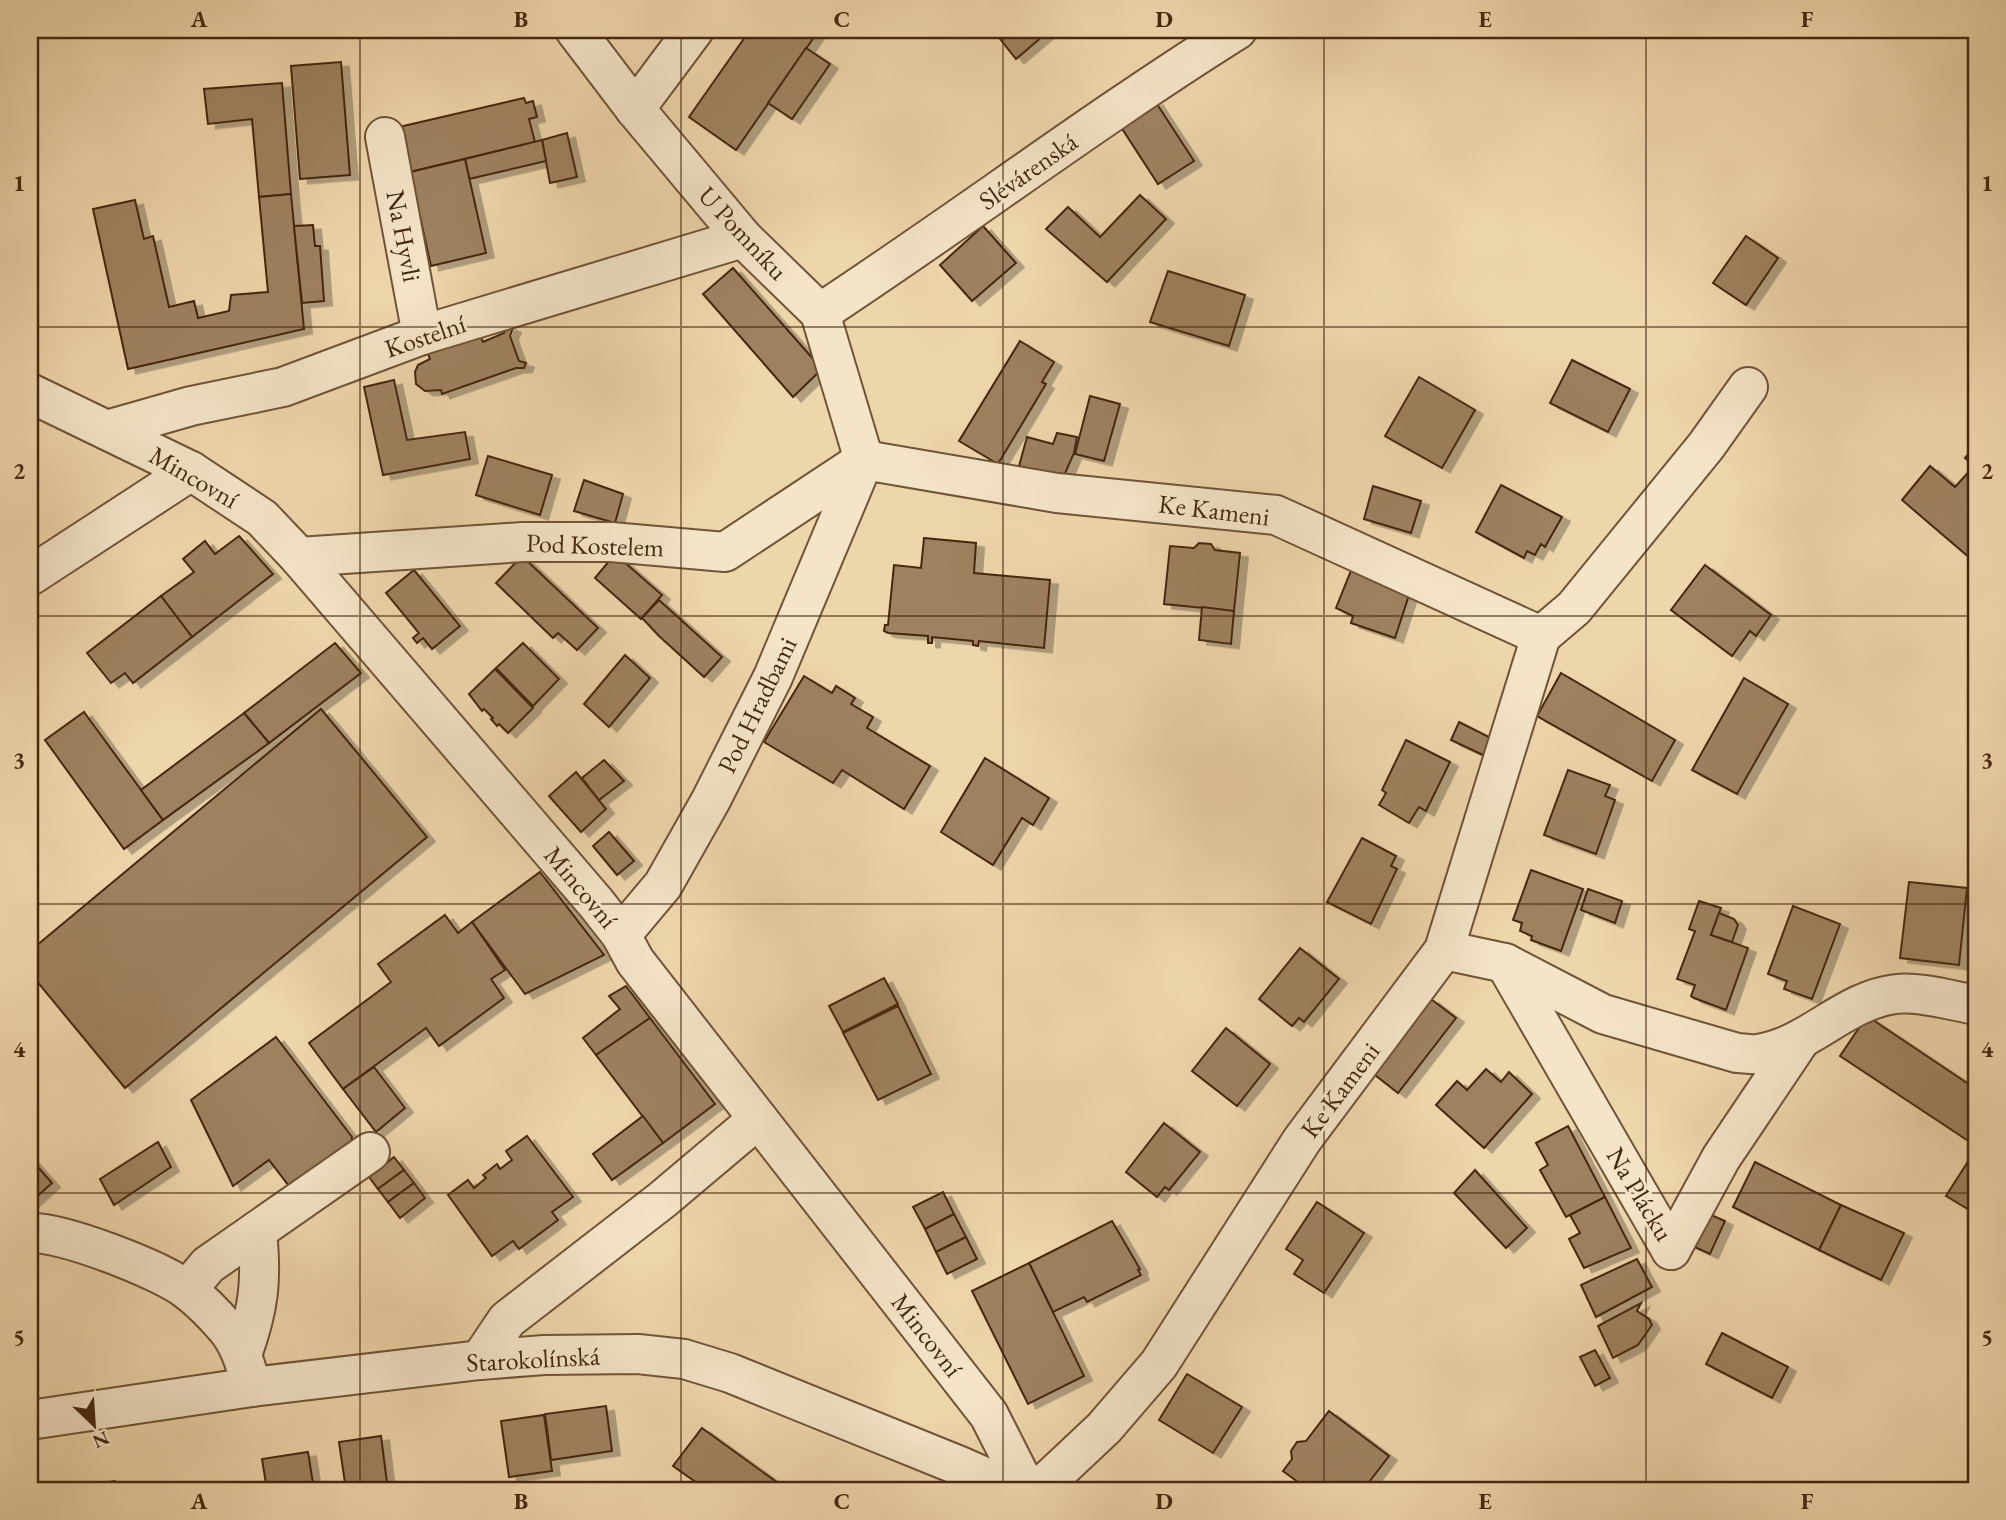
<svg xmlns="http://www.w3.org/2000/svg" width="2006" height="1520" viewBox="0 0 2006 1520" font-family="'EB Garamond',serif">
  <defs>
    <filter id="shadow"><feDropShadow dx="8" dy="4.5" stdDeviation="0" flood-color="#0004"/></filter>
  </defs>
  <rect width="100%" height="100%" fill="#eed6ab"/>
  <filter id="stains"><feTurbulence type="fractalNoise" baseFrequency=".00286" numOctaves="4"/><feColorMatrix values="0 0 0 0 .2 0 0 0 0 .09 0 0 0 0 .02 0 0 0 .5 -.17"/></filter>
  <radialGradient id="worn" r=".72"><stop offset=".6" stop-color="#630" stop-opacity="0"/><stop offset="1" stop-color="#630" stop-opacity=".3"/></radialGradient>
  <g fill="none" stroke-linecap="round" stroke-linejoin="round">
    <polyline stroke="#886d4d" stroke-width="10" points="1967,1490 1976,1482"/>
  </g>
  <g fill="#9d8260" stroke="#45280f" stroke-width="2" filter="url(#shadow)">
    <polygon points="750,30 819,30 736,150 689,117"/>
    <polygon points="993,30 1050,30 1016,59"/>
    <polygon points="806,48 830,64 792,119 768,103"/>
    <polygon points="341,62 350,175 300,179 291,66"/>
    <polygon points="282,83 291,194 259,197 252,119 208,124 204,89"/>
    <polygon points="524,98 526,103 533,101 537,117 529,119 535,142 410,172 399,127"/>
    <polygon points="1155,101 1194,161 1158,184 1119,124"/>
    <polygon points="567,133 577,177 550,183 542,140"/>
    <polygon points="542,140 546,161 469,179 465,159"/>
    <polygon points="465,159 486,253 431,266 410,172"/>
    <polygon points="291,194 304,329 128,369 93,209 135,200 144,239 153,236 169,307 194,301 198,318 229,311 231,295 268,292 259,197"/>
    <polygon points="1140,195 1166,219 1107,282 1046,229 1068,207 1100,237"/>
    <polygon points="313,225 315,246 320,246 324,301 302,303 294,226"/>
    <polygon points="983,226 1016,263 972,301 940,265"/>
    <polygon points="1746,236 1778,258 1746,305 1713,283"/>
    <polygon points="733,268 822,369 793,397 703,294"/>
    <polygon points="1168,271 1245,295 1229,346 1150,322"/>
    <polygon points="507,326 513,328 510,336 519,361 526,363 524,368 516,368 442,394 441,390 425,391 416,384 415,372 418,365 430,359 428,354 480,335 483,342 504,333"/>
    <polygon points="1020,341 1054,362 1042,382 1046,384 998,464 959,441"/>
    <polygon points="1572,360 1630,389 1608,432 1550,403"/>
    <polygon points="1419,377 1475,410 1442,468 1385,436"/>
    <polygon points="394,380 407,440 465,432 470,459 383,475 364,387"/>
    <polygon points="1090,396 1120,404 1104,461 1075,454"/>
    <polygon points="1057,433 1077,437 1074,453 1063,478 1019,466 1027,437 1053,444"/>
    <polygon points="1976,445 1976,552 1971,559 1902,500 1930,466 1955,487 1974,466 1965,458"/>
    <polygon points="488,456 552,475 540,515 476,495"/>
    <polygon points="584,480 623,494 615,523 574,511"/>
    <polygon points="1501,485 1562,517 1545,547 1541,544 1535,555 1527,551 1524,558 1476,532"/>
    <polygon points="1373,486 1421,501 1411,533 1364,519"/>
    <polygon points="239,536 273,574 192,637 161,596 194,572 183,559 205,541 215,554"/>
    <polygon points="924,538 976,543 974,573 1050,580 1044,648 979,641 978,646 973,645 973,641 932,637 932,643 928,643 928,636 888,633 884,631 885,625 888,625 894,565 921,568"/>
    <polygon points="1199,543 1211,544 1215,550 1240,553 1234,611 1164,604 1170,546 1194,548"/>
    <polygon points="615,554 662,595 641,619 595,578"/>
    <polygon points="522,556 598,628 577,650 558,633 553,638 496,583"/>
    <polygon points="1705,565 1771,615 1756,636 1750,631 1732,656 1671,610"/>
    <polygon points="1352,568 1411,589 1395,638 1351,623 1353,616 1336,608"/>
    <polygon points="414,570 460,626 432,649 423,638 417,643 413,638 419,633 386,593"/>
    <polygon points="161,596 192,637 133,683 125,673 111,683 87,653"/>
    <polygon points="659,600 722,657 704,677 659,636 642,618"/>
    <polygon points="1202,607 1234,611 1231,644 1199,640"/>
    <polygon points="335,643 361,673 269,743 244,713"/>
    <polygon points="523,643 559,679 533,706 496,668"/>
    <polygon points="625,655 650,678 609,727 584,704"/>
    <polygon points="495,669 533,708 508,733 499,724 497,726 491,719 493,718 484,709 482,711 469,694"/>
    <polygon points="1561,673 1675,740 1652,781 1537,716"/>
    <polygon points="804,676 832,693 836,686 855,698 851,704 873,717 867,728 930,766 904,809 842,770 833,783 764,742"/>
    <polygon points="1744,678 1788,704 1737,794 1692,770"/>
    <polygon points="321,709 427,837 125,1088 30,973 30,951"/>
    <polygon points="84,712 163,820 124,849 45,740"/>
    <polygon points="244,713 269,743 163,820 141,790"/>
    <polygon points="1459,722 1491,738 1485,756 1451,740"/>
    <polygon points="1406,740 1450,762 1426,811 1419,807 1409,823 1379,805 1386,793 1382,790"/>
    <polygon points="985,758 1049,798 1033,825 1022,818 993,865 941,832"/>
    <polygon points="604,760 624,781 599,800 582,778"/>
    <polygon points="1568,770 1610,785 1605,796 1615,800 1596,854 1544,835"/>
    <polygon points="576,772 606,809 581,832 549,796"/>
    <polygon points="609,832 634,861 617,875 593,846"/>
    <polygon points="1362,838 1396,856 1391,866 1397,869 1371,924 1327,902"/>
    <polygon points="1531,870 1583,889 1561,951 1531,940 1532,936 1520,931 1522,923 1513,920"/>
    <polygon points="540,872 604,955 525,994 472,922"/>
    <polygon points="1909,882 1967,888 1959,965 1900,958"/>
    <polygon points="1588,889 1622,901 1615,923 1581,910"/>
    <polygon points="1699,901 1721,908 1711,935 1748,948 1726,1010 1694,998 1691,996 1695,985 1677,979 1695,931 1689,929"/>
    <polygon points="1793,906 1840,924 1812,999 1784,989 1787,981 1768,974"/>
    <polygon points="1719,913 1734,919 1738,925 1732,942 1711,935"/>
    <polygon points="445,915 458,933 472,922 505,970 491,979 504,998 439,1046 426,1028 343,1089 309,1043 391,982 378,964"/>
    <polygon points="1300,948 1339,979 1304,1022 1299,1018 1292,1026 1259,999"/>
    <polygon points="884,978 898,1004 843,1032 829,1006"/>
    <polygon points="626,986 650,1018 596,1055 583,1038 620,1009 609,996"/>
    <polygon points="1431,999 1456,1018 1398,1093 1375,1075"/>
    <polygon points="898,1006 931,1074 878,1100 843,1033"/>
    <polygon points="1867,1016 1976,1089 1976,1138 1973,1144 1840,1056"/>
    <polygon points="650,1018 715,1104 663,1143 596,1055"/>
    <polygon points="1226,1028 1270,1064 1237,1106 1192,1071"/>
    <polygon points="276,1037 352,1137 351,1144 292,1190 269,1160 233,1186 191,1100"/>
    <polygon points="374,1067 405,1108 376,1132 343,1089"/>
    <polygon points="1486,1069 1501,1082 1509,1072 1532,1094 1484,1148 1436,1105 1457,1081 1467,1090"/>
    <polygon points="643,1116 663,1143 612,1180 593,1154"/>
    <polygon points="1164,1123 1200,1152 1169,1190 1165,1187 1157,1197 1126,1172"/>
    <polygon points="1568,1126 1605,1197 1566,1217 1540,1170 1548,1165 1536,1143"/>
    <polygon points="527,1136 573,1197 552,1212 558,1220 519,1249 513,1241 492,1256 448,1195 468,1180 474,1188 486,1178 483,1175 497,1164 500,1169 512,1160 506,1151"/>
    <polygon points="158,1142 171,1167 114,1205 100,1179"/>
    <polygon points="1976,1149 1976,1214 1946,1196"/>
    <polygon points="394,1157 404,1170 378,1189 369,1177"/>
    <polygon points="30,1158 52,1183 30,1203"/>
    <polygon points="1755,1162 1841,1205 1819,1250 1733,1207"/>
    <polygon points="404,1170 414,1183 388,1202 378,1189"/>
    <polygon points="1475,1170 1527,1228 1506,1248 1454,1193"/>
    <polygon points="414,1183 425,1198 400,1218 388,1202"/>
    <polygon points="943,1192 954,1214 925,1229 913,1207"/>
    <polygon points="1605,1197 1631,1248 1584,1268 1569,1239 1580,1233 1570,1215"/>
    <polygon points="1317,1202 1364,1233 1324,1293 1294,1274 1303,1260 1286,1249"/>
    <polygon points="1841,1205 1904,1233 1881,1280 1819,1250"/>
    <polygon points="1702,1211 1725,1221 1710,1254 1686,1243"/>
    <polygon points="954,1214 966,1237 936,1252 925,1229"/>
    <polygon points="1112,1221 1140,1269 1138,1270 1141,1275 1087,1302 1084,1297 1053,1312 1029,1263"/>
    <polygon points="966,1237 977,1259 947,1274 936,1252"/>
    <polygon points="1637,1259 1652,1287 1596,1317 1581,1285"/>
    <polygon points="1029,1263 1084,1376 1028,1404 972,1291"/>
    <polygon points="1641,1303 1637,1311 1649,1319 1652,1325 1638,1345 1613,1358 1598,1326"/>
    <polygon points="1722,1333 1788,1367 1772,1398 1706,1364"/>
    <polygon points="1595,1350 1610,1378 1595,1386 1580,1357"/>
    <polygon points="1187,1374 1242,1407 1213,1453 1159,1420"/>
    <polygon points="606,1406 612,1451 551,1460 545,1414"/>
    <polygon points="1329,1411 1389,1456 1363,1490 1309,1490 1283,1471 1292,1459 1291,1451 1297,1442 1306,1441"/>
    <polygon points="544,1415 552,1471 509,1477 501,1421"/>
    <polygon points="702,1428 778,1483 772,1490 707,1490 673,1466"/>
    <polygon points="381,1436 388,1490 346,1490 339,1442"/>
    <polygon points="308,1452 314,1490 267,1490 262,1459"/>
    <polygon points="115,1481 116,1490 70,1490 69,1487"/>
  </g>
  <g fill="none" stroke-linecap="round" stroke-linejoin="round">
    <g stroke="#6f5436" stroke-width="42">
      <g id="minor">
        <polyline points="575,30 635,109 743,238 820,313 864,460"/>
        <polyline points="635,109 694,30"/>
        <polyline points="385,137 422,335"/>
        <path d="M820,313C960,221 1095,119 1237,30"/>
        <polyline points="30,393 191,471 262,518 299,557 596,903 621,935 635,961 989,1415 1027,1490"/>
        <polyline points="107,430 191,406 283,387 422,335 743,238"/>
        <polyline points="864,460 1057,493 1276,515 1541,636 1444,950 1302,1140 1159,1364 1104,1428 1038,1490"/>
        <polyline points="299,557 523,542 611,542 725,552 864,460"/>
        <polyline points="30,576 191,471"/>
        <polyline points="1541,636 1574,608 1706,446 1748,387"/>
        <polyline points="621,935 663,885 711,800 773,677 864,460"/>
        <path d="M1444,950L1505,963L1603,1014L1737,1053C1744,1053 1752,1055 1758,1054C1810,1046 1844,1000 1896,994C1919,991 1953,1001 1976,1005"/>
        <polyline points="1505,963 1671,1250"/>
        <path d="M30,1233C61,1231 161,1270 187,1290C200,1300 215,1315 226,1328C240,1344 246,1367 252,1387"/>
        <polyline points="1671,1250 1721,1158 1801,1039"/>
        <polyline points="187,1290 208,1265 370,1152"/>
        <path d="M242,1355C259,1308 262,1281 257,1231"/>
        <polyline points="480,1360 507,1320 662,1200 758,1119"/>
        <polyline points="30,1420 252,1387 480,1360 544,1355 638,1354 684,1359 730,1373 960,1466 1014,1490"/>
      </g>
    </g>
    <use href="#minor" stroke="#f4e4c8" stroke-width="38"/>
  </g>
  <path fill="none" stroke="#45280f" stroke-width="2" stroke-opacity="0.55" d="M360,30V1490M681,30V1490M1003,30V1490M1324,30V1490M1646,30V1490M30,327H1976M30,616H1976M30,904H1976M30,1193H1976"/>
  <g text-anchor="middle" stroke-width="6" stroke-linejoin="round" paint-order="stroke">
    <g font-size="26" fill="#45280f" stroke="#f4e4c8">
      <text transform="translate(1028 171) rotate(-35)" y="9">Slévárenská</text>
      <text transform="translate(743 233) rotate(47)" y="9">U Pomníku</text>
      <text transform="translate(404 236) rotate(79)" y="9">Na Hyvli</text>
      <text transform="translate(425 336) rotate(-19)" y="9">Kostelní</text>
      <text transform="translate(194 477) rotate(30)" y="9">Mincovní</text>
      <text transform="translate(1214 510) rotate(7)" y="9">Ke Kameni</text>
      <text transform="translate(595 545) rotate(2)" y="9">Pod Kostelem</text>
      <text transform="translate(757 705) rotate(-64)" y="9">Pod Hradbami</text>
      <text transform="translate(581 887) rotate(50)" y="9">Mincovní</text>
      <text transform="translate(1340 1090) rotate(-53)" y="9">Ke Kameni</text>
      <text transform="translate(1640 1194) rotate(59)" y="9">Na Plácku</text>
      <text transform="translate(927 1335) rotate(52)" y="9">Mincovní</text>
      <text transform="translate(533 1359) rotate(-3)" y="9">Starokolínská</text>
    </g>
  </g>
  <rect width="2006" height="1520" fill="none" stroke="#eed6ab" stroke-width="77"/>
  <g transform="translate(94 1425) rotate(155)" stroke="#f4e4c8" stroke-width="5" paint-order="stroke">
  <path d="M0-5L12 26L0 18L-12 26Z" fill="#45280f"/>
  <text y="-10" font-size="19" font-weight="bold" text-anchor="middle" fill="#45280f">N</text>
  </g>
  <rect x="38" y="38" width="1930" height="1444" fill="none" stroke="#45280f" stroke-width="2.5"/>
  <g font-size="23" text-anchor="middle" font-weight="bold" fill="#45280f">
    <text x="199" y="27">A</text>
    <text x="521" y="27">B</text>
    <text x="842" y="27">C</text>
    <text x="1164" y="27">D</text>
    <text x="1485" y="27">E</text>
    <text x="1807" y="27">F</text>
    <text x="19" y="191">1</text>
    <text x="1987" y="191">1</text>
    <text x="19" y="479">2</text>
    <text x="1987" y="479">2</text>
    <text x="19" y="768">3</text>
    <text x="1987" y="768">3</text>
    <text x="19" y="1057">4</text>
    <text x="1987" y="1057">4</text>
    <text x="19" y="1345">5</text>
    <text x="1987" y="1345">5</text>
    <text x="199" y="1509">A</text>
    <text x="521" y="1509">B</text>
    <text x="842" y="1509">C</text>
    <text x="1164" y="1509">D</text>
    <text x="1485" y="1509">E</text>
    <text x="1807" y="1509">F</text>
  </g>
  <rect width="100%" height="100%" filter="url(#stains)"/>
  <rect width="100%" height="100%" fill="url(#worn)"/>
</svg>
